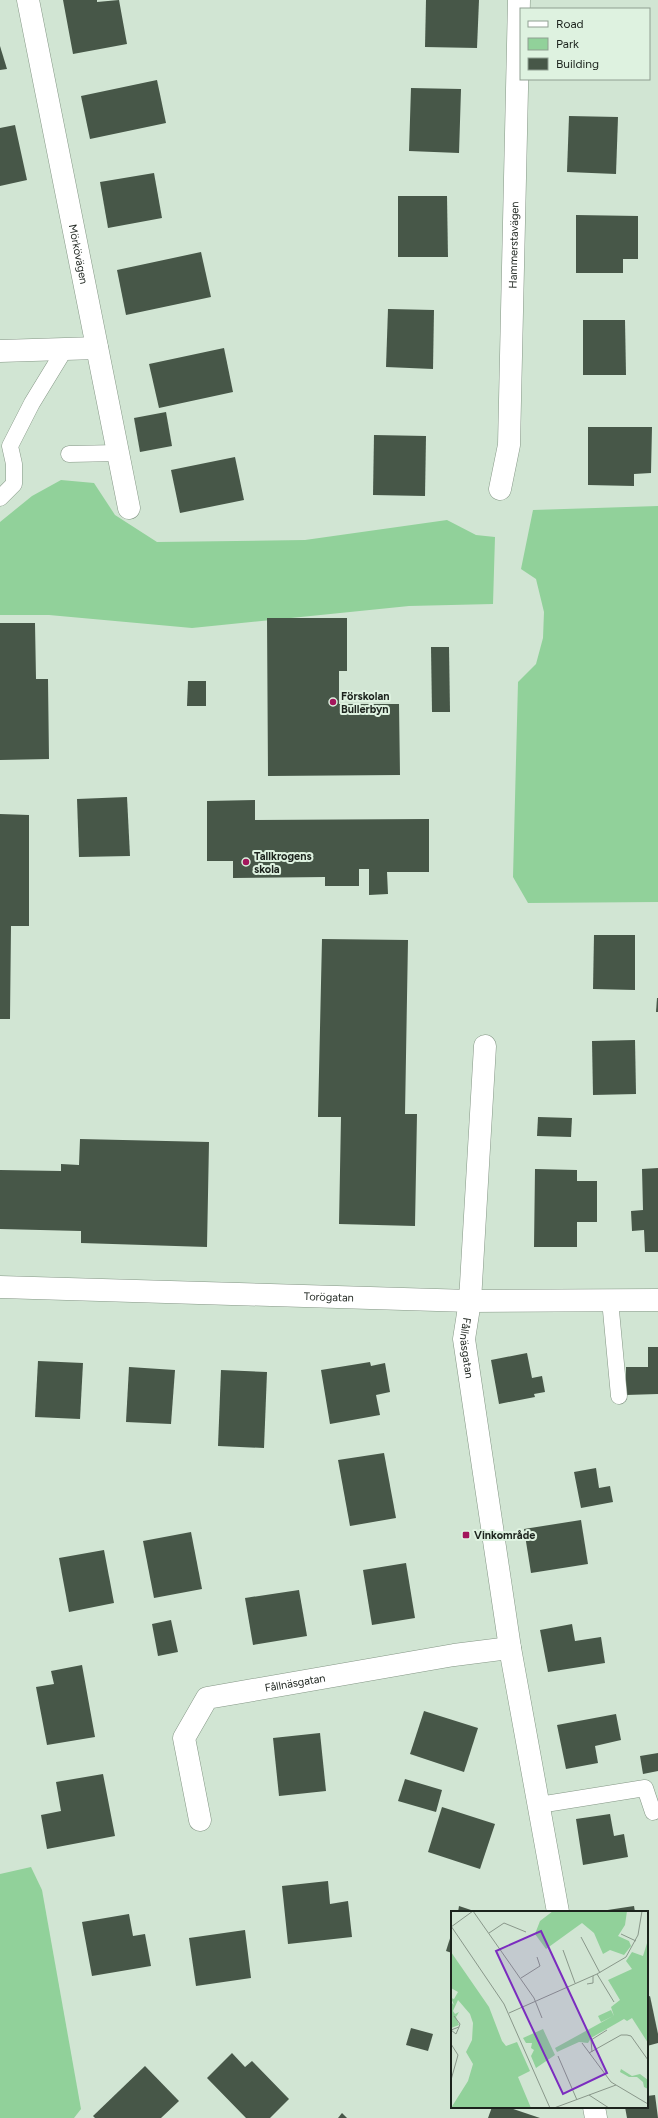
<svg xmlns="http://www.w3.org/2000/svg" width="658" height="2118" viewBox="0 0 658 2118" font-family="Figtree,sans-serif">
  <rect width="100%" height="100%" fill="#d1e5d3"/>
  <g fill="#91d19a">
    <polygon points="61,480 94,483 115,515 157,542 305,540 447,520 476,535 495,537 493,604 409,606 192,628 49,615 0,615 0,522 32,496"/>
    <polygon points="658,506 658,902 528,903 513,877 518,682 536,664 543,638 544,612 536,579 521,569 533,510"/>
    <polygon points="31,1867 42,1890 81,2109 74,2118 0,2118 0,1874"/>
  </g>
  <g fill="#475748">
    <polygon points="63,0 97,0 97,2 119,0 127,44 73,54"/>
    <polygon points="426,0 479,0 477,48 425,47"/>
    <polygon points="0,46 7,69 0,70"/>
    <polygon points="157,80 166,123 90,139 81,96"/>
    <polygon points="411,88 461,89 459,153 409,151"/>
    <polygon points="569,116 618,117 616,174 567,172"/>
    <polygon points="15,125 27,180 0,186 0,128"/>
    <polygon points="154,173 162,218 108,228 100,182"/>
    <polygon points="398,196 447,196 448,257 398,257"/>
    <polygon points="576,215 638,216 638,259 623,259 623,273 576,273"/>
    <polygon points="201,252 211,297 126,315 117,270"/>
    <polygon points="388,309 434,310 433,369 386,367"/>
    <polygon points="583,320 625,320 626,375 583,375"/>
    <polygon points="224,348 233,392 159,408 149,364"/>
    <polygon points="166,412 172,446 140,452 134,418"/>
    <polygon points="588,427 652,427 651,473 634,474 634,486 588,485"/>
    <polygon points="374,435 426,436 425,496 373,495"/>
    <polygon points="235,457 244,500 180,513 171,470"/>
    <polygon points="267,618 347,618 347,671 339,671 339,704 399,704 400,775 268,776"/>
    <polygon points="0,623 35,623 36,679 48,679 49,759 0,760"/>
    <polygon points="431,647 449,647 450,712 432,712"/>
    <polygon points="188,681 206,681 206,706 187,706"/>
    <polygon points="127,797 130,856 79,857 77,799"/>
    <polygon points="255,800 255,820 429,819 429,872 387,872 388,894 369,895 369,869 359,869 359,886 325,886 325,877 233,878 233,861 207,861 207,801"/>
    <polygon points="0,814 29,815 29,926 11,926 10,1019 0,1019"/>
    <polygon points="594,935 635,935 635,990 593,989"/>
    <polygon points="322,939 408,940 405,1114 417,1114 415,1226 339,1224 341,1117 318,1117"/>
    <polygon points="657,998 658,998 658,1012 656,1012"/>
    <polygon points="635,1040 636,1094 593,1095 592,1041"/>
    <polygon points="538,1117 572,1118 571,1137 537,1136"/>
    <polygon points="80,1139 209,1142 207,1247 81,1243 81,1231 0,1229 0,1170 61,1171 61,1164 79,1165"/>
    <polygon points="658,1168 658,1252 645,1252 644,1230 632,1231 631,1211 643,1210 642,1169"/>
    <polygon points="535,1169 577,1170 577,1181 597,1181 597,1222 577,1222 577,1247 534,1247"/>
    <polygon points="648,1347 658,1347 658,1394 626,1395 626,1367 648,1367"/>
    <polygon points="527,1353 532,1378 542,1376 545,1392 534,1394 535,1397 499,1404 491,1360"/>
    <polygon points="38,1361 83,1363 80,1419 35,1417"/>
    <polygon points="370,1362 371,1366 385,1363 390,1392 376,1395 380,1415 330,1424 321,1370"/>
    <polygon points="129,1367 175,1370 171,1424 126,1422"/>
    <polygon points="221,1370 267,1372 264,1448 218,1446"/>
    <polygon points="384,1453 396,1518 350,1526 338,1460"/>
    <polygon points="596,1468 599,1488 610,1486 613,1502 581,1508 574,1472"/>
    <polygon points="581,1520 588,1564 531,1573 524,1529"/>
    <polygon points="191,1532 202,1589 154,1598 143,1541"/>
    <polygon points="104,1550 114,1603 69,1612 59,1558"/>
    <polygon points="406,1563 415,1618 372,1625 363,1570"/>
    <polygon points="299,1590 307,1636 253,1645 245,1598"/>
    <polygon points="171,1620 178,1652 158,1656 152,1624"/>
    <polygon points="572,1624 575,1641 601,1637 605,1663 548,1672 540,1630"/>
    <polygon points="82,1665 95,1737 47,1745 36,1687 54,1684 51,1671"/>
    <polygon points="424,1711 478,1728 464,1772 410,1754"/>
    <polygon points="616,1714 621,1740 595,1746 598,1763 566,1769 557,1725"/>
    <polygon points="320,1733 326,1791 279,1796 273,1738"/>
    <polygon points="658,1753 658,1771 643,1774 640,1756"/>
    <polygon points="103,1774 115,1836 47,1849 41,1815 61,1811 56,1782"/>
    <polygon points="405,1779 442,1790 436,1812 398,1801"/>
    <polygon points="442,1807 495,1824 480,1869 428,1852"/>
    <polygon points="610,1814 614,1836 624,1834 628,1857 583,1865 576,1819"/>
    <polygon points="328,1881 330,1904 348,1901 352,1937 288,1944 282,1886"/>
    <polygon points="459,1906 477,1912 458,1912"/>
    <polygon points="634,1906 635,1912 601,1912 601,1911"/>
    <polygon points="129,1914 133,1936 145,1934 151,1966 92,1976 82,1922"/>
    <polygon points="245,1930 251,1978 196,1986 189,1938"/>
    <polygon points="452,1932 452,1953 446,1951"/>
    <polygon points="650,1996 658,2034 658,2043 647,2046 647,1997"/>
    <polygon points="411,2028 433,2034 428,2051 406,2045"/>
    <polygon points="232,2053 245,2067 252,2061 289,2099 270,2118 246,2118 207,2078"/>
    <polygon points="145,2066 179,2101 161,2118 95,2118 93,2116"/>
    <polygon points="655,2095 658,2118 627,2118 625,2107 647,2107 647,2096"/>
    <polygon points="492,2107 507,2107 540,2118 488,2118"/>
    <polygon points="342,2113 347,2118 338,2118"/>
  </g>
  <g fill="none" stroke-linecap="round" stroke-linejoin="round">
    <g stroke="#849685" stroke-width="17">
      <g id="lane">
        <polyline points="69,454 118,453"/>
        <polyline points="0,498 14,484 14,464 10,446 32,403 65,349"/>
        <polyline points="610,1300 619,1396"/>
        <polyline points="539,1805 645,1788 653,1812"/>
      </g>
    </g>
    <g stroke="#849685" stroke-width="23">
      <g id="street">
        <path id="s1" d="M28,0L129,508"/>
        <polyline points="0,351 97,348"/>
        <path id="s2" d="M500,489L509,445L519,0"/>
        <path id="s3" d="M485,1046L470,1301L464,1339L510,1648L558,1912"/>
        <path id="s4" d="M0,1287L470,1301L658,1300"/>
        <path id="s5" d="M200,1820L184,1738L207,1698L454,1655L510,1648"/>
        <polyline points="594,2107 596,2118"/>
      </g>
    </g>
    <use href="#lane" stroke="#fff" stroke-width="16"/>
    <use href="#street" stroke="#fff" stroke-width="22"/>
  </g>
  <g fill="#a3165c" stroke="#def2e0" stroke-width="1.5">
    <circle cx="333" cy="702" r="4"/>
    <circle cx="246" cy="862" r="4"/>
    <rect x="462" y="1531" width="8" height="8" rx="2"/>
  </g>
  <g text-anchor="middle" stroke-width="4" stroke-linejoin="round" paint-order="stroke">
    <g font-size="11" fill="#1c231d" stroke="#def2e0">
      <text dy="4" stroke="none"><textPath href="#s2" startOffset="245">Hammerstavägen</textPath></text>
      <text dy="4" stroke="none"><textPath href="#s1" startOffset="259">Mörkövägen</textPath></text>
      <text dy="4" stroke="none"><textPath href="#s4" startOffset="329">Torögatan</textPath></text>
      <text dy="4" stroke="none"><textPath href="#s3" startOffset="303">Fållnäsgatan</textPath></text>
      <text dy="4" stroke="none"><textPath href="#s5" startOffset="219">Fållnäsgatan</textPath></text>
    </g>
    <g font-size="11" font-weight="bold" fill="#1c231d" stroke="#def2e0" text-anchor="start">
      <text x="341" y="700">Förskolan<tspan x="341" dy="13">Bullerbyn</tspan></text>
      <text x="254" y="860">Tallkrogens<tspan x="254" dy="13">skola</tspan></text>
      <text x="474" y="1539">Vinkområde</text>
    </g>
  </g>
  <g transform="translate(451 1911)">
    <rect width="197" height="197" fill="#d1e5d3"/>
    <path d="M102,0H176L174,14L167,25L178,30L180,35L173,44L159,39L152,43L143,22L131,12L95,38L84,23L89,10ZM197,29V132L181,107L176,110L173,108L140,127L137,132L128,131L106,141L104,137L162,105L150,111L147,105L160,99L163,105L160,96L169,89L157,69L181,58L175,50L181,41L192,45ZM0,41L38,96L51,130L55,135L66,131L79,160L67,166L80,197H0L17,170L22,153L15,141L21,129L22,112L19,103L7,89L2,100L4,103L8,101L5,106L8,114L0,117V91L3,94L0,87L3,88L7,81L0,77ZM92,118L104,144L85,157L80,145L83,139L80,137L81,132H75L72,127ZM170,158L181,165L189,163L197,169V178L193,176L192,171L186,166H178L169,161Z" fill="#91d19a"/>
    <path fill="none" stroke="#89978a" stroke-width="1" d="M22,0L83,87L91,107M0,15L53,93L99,197M0,16L22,0M38,22L53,12L75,21M170,23L185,30M130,26L149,62M112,39L124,72M146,63L163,91M70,67L89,55L86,46M136,73L142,72V65M58,102L146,63L175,46L187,24L191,0M3,105L9,113L8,116M0,119L8,116L5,123L0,119M131,132L160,171L197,193M0,133L7,144L0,169M141,141L140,129L156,119M138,142L170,124H176L180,125L197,149M107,145L126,189M138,184L158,197M103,197L165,174"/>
    <path fill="#7b2cbf" fill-opacity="0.15" stroke="#7b2cbf" stroke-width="2" d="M90,20L156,162L112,183L45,40Z"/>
    <rect width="197" height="197" fill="none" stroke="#1c231d" stroke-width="2"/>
  </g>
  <rect x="520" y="8" width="130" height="72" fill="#def2e0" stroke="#909f92"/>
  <rect x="528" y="21" width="20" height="6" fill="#ffffff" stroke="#909f92"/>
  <text x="556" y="28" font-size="12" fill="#1c231d">Road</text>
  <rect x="528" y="38" width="20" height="12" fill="#91d19a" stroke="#909f92"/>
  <text x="556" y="48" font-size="12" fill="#1c231d">Park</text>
  <rect x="528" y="58" width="20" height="12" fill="#475748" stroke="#909f92"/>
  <text x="556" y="68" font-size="12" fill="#1c231d">Building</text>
</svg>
